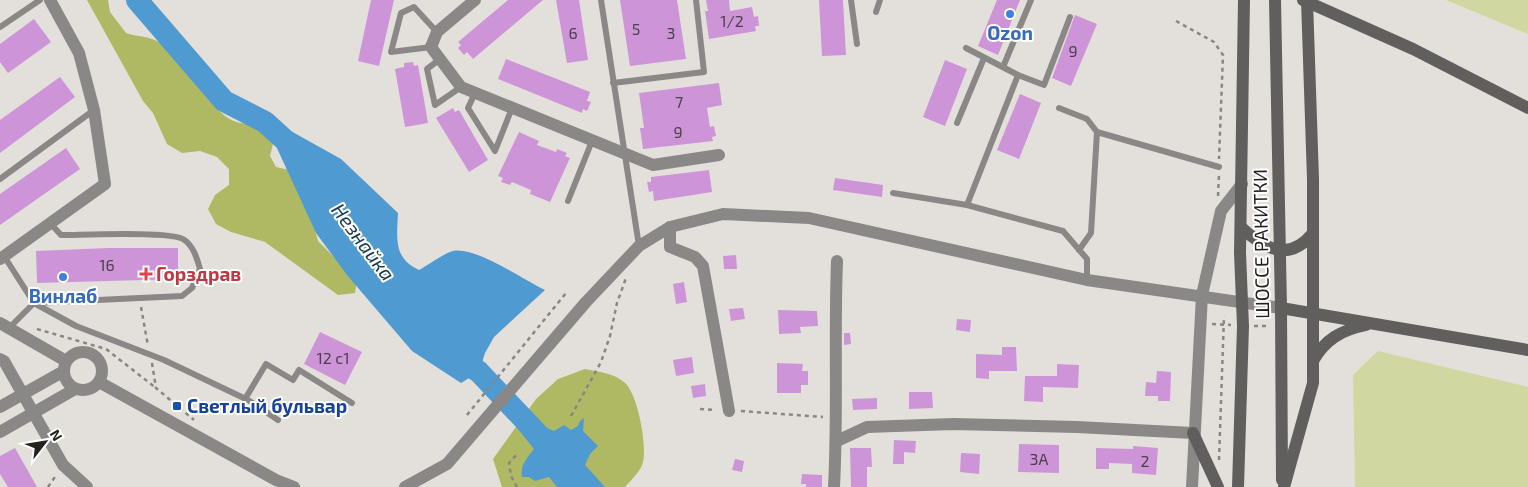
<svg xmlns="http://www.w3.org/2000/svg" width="1528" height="487" viewBox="0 0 1528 487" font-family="'Exo 2',sans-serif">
  <rect width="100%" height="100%" fill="#e3e0db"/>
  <g fill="#d0d7a0">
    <polygon points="1446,0 1528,0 1528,34"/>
    <polygon points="1378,351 1528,387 1528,487 1355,487 1353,375"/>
  </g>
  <g fill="#afb862">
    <path d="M87,0H108L110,12L126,33C134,36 144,36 152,39C169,45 187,62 196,76C205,90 212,105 225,116C243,130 258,116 273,144L270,156L276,167L299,172L318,241L357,280L355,293L338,295L265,242L231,232L216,224L208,209L215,195L229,185V169L217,157L200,151L182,153L167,144L153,113L143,101Z"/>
    <path d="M585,369C599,372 613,373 624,382C638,393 647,446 643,462C641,471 631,480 625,487H502L493,459L536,399L558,379Z"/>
  </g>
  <g fill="#4f9ad0">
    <path d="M265,122L289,130L341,159L398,213C397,238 393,258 419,270C428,265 445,253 453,251C475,246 524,280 545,290L494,337L485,353L479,372L461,383L412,351L347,275L316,233Z"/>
    <path d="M584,418L583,431L598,446L590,454L585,465L605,487H557L549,477L535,481L529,477H522C520,465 527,458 534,449L518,429L526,419L554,431L564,425L571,430L578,426L580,421Z"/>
  </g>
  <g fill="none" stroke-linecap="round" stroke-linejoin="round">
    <g stroke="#4f9ad0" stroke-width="22">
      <polyline points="137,0 224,101 265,122 287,142"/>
      <polyline points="453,353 479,372 588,487"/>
    </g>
  </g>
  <g fill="#cd95d7">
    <polygon points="371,0 394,0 379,66 358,61"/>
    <polygon points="508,0 543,0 473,59 467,52 464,55 458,48 461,45 458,42"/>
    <polygon points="556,0 579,0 588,60 567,63"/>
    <polygon points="620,0 677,0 686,59 630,66"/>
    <polygon points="706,0 729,0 730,11 752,7 754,17 758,16 759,26 755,26 756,31 709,39 705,11 708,11"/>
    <polygon points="819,0 843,0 846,55 822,56"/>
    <polygon points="997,0 1020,0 998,55 978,46"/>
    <polygon points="1075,15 1097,24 1071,86 1052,78"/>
    <polygon points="34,19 51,42 8,73 0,62 0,44"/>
    <polygon points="506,59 590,92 587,101 591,102 587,111 583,109 582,113 498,79"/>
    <polygon points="945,60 967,69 945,126 923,117"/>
    <polygon points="413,62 414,66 418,65 428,123 405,127 395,69 404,67 404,63"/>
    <polygon points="60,77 75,97 0,153 0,120"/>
    <polygon points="719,83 722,105 707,108 710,127 714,126 716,136 712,137 713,141 643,149 640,128 644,128 639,93"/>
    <polygon points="1020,94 1041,103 1019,159 997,150"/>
    <polygon points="453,108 455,112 459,110 488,160 469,172 436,118"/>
    <polygon points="519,132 539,141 537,145 556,152 557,149 567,153 565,156 570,158 550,202 530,194 531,190 512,182 510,185 501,182 503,178 498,176"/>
    <polygon points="66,148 80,169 0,225 0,194"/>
    <polygon points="709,170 712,192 654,201 653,191 649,192 647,182 651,182 651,177"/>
    <polygon points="835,178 883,185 882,197 833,190"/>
    <polygon points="108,248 178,248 178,279 37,283 36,251"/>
    <polygon points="736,255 737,269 724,269 723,256"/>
    <polygon points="684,282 687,302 676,304 673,284"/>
    <polygon points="743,308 745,319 731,321 729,309"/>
    <polygon points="778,310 817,311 818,326 800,327 801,333 779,334"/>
    <polygon points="957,319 971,320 970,332 956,330"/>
    <polygon points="320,332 362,352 345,385 304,364"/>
    <polygon points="844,333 850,333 851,344 844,345"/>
    <polygon points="1002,347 1016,347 1017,371 989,371 989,379 976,378 976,354 1002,355"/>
    <polygon points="692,357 694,373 676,376 673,360"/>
    <polygon points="777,363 803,364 802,371 808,371 808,385 801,385 801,393 777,393"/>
    <polygon points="1057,364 1079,365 1078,388 1043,387 1043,402 1024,401 1025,376 1057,376"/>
    <polygon points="1157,371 1171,372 1170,401 1158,401 1158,396 1145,396 1146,382 1156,383"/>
    <polygon points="705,384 706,396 693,398 691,386"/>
    <polygon points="909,392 932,392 933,408 909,409"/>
    <polygon points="877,398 877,409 853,410 852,399"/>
    <polygon points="894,440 916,441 915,453 904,452 904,464 893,464"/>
    <polygon points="1019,444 1059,445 1059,473 1018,472"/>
    <polygon points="1133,446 1158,448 1156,475 1132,473 1132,464 1109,463 1109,469 1096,469 1096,448 1133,449"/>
    <polygon points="15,448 37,487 8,487 0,474 0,456"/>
    <polygon points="850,448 871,448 872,467 867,467 867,487 851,487"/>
    <polygon points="961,453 980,454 979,474 960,472"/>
    <polygon points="735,459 744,461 742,472 732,470"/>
    <polygon points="802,474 822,475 822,487 806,487 806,484 801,484"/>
  </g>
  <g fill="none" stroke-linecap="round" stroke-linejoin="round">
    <g stroke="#898783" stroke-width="2.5" stroke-dasharray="4 4" stroke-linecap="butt">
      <polyline points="1176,21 1214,42 1223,55 1219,159"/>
      <polyline points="1218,196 1219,174"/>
      <polyline points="141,307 148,346"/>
      <polyline points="1212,324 1231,325"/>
      <polyline points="1254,326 1269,326"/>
      <polyline points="37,329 106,349 156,388"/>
      <polyline points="152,363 156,388 194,420"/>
      <polyline points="700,409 716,410"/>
      <polyline points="741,411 823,417"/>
      <polyline points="467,415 566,293"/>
      <polyline points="571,416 601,362 610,336 617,303 626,278"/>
      <polyline points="1219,460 1224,316"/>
      <polyline points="48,487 57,474"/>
      <polyline points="517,487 511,476 509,463 518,453"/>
    </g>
    <g stroke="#8a8887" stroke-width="6">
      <polyline points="601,0 639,246"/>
      <polyline points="851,0 857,44"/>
      <polyline points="876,12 880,0"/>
      <polyline points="0,27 40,0"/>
      <polyline points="431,47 391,52 401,13 414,7 437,32"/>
      <polyline points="966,48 1018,75 1044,85 1070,17"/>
      <polyline points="440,59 427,69 435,105 461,87"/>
      <polyline points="1003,67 1031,0"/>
      <polyline points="613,83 704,72 696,0"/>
      <polyline points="475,93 468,108 495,151 512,108"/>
      <polyline points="1059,108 1087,119 1097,132 1091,233 1079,250"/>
      <polyline points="957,123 984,58"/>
      <polyline points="1097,132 1219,167"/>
      <polyline points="0,179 94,110"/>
      <polyline points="893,193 967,205 1063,231 1087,259 1087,280"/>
      <polyline points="568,201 592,141"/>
      <polyline points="967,205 1018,75"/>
      <polyline points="4,256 34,303 76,326 164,360 248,400 278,420"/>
      <path d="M9,328L34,303L182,296L192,288L200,269C197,258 193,245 183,239C169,231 82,235 61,235L50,223"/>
      <polyline points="245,399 266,364 293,380 299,370 352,403"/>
    </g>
    <g stroke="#8a8887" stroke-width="12">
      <polyline points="475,0 437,32 431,47 461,87 653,165 719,155"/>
      <polyline points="670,227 670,247 695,257 703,266 729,411"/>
      <polyline points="0,259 105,184 94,110 79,53 50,0"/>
      <polyline points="0,323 66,361"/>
      <circle cx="83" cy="371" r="19"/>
      <polyline points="0,359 4,361 63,465 87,487"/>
      <polyline points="99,382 276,480 294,487"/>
      <polyline points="0,407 64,371"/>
      <polyline points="0,432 75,389"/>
      <polyline points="837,441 867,427 953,424 1077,427 1193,433"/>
      <polyline points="405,487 447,464 586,302 639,246 670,227 723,214 809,218 1087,280 1281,308"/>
      <path d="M834,487C838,412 834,336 837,261"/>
      <polyline points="1192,487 1202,295 1221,211 1242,184"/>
    </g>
    <g stroke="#615f5d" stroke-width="12">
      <polyline points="1275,0 1281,308 1282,480"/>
      <polyline points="1303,0 1413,49 1528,108"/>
      <path d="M1241,227C1264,249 1289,263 1313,233"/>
      <polyline points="1281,308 1528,350"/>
      <path d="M1313,361C1325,339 1342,330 1366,325"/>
      <polyline points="1193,433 1218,487"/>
      <polyline points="1238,487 1243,326 1240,253 1244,0"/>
      <polyline points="1284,487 1313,383 1313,179 1307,0"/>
    </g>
  </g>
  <g fill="#3f7fe0" stroke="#fff" stroke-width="2">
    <circle cx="1010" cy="14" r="5"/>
    <circle cx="63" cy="277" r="5"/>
  </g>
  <path fill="#e0444e" stroke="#fff" stroke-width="2" d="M143.5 266.5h5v5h5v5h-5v5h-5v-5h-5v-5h5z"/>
  <rect fill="#1a4fb4" stroke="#fff" stroke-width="2" x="172" y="401" width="10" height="10" rx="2.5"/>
  <g text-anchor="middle" stroke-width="4" stroke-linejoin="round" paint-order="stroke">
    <g font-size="16" fill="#4e3f4e">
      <text x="732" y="27">1/2</text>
      <text x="636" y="35">5</text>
      <text x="573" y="39">6</text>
      <text x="671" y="39">3</text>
      <text x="1073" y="57">9</text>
      <text x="679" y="108">7</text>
      <text x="678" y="138">9</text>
      <text x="107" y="271">16</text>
      <text x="333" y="364">12 с1</text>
      <text x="1039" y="465">3А</text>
      <text x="1145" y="467">2</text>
    </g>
    <g font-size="19" font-weight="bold" fill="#366cbe" stroke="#fff">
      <text x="1010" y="40">Ozon</text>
      <text x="63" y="303">Винлаб</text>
    </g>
    <g font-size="19" fill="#232220" stroke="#fff">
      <text transform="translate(1261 244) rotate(-91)" y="7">ШОССЕ РАКИТКИ</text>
    </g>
    <g font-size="19" font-weight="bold" fill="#be3a42" stroke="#fff" text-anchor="start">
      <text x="156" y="281">Горздрав</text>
    </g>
    <g font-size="19" font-weight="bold" fill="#164399" stroke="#fff" text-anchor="start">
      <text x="187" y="413">Светлый бульвар</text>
    </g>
    <g font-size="20" font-style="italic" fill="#17374e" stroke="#fff">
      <text transform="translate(363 242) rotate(53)" y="7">Незнайка</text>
    </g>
  </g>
  <g transform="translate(45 442) rotate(59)" stroke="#ffffff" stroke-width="4" paint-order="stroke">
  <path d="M0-4L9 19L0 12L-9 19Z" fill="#232220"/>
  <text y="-8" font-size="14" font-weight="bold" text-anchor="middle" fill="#232220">N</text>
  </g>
</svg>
